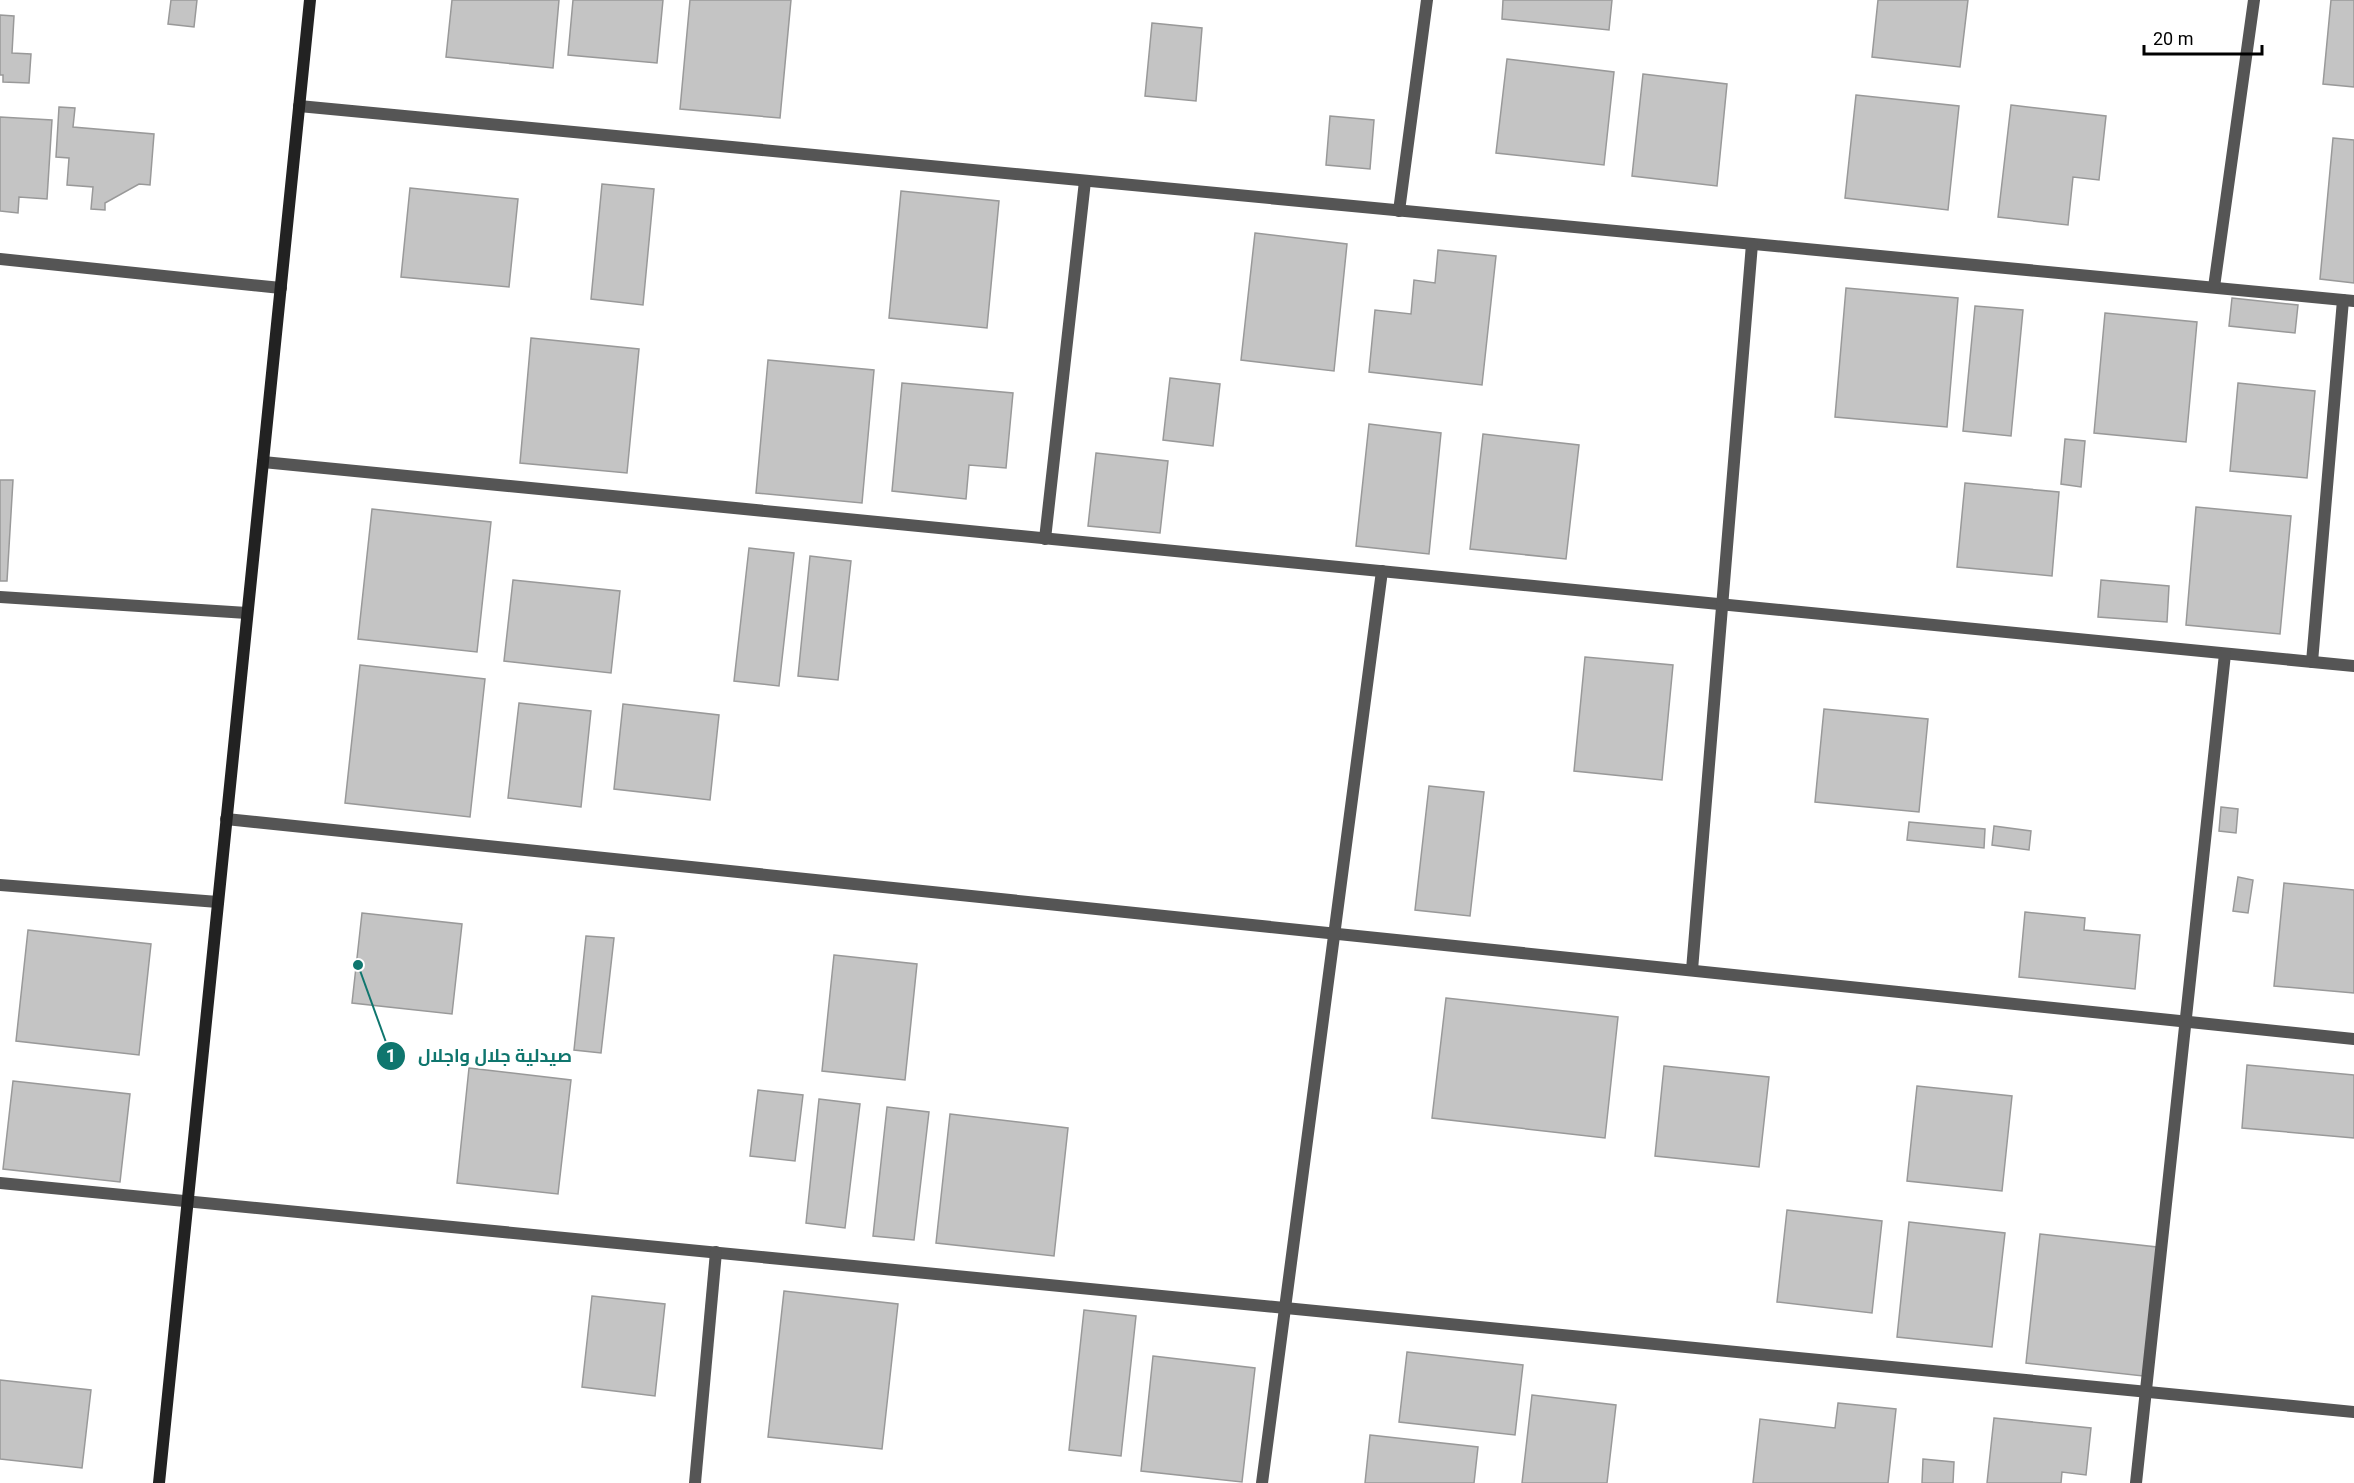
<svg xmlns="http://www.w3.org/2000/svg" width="2354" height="1483" viewBox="0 0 2354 1483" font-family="Roboto,Cairo,sans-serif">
  <rect width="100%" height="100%" fill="#fff"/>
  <g fill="#c4c4c4" stroke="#999" stroke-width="1.5">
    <polygon points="171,0 197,0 194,27 168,24"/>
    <polygon points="452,0 559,0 553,68 446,57"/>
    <polygon points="573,0 663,0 657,63 568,55"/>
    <polygon points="690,0 791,0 780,118 680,109"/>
    <polygon points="1503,0 1612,0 1609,30 1502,19"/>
    <polygon points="1878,0 1968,0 1960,67 1872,57"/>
    <polygon points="2331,0 2354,0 2354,87 2323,84"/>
    <polygon points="0,15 14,16 12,53 31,54 29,83 3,82 3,75 0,75"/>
    <polygon points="1152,23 1202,28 1196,101 1145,96"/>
    <polygon points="1507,59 1614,72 1604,165 1496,153"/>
    <polygon points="1643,74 1727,84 1717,186 1632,176"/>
    <polygon points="1856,95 1959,106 1948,210 1845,198"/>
    <polygon points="2011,105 2106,116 2099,180 2073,177 2068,225 1998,217"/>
    <polygon points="59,107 75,108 73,127 154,134 150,185 139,184 105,203 105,210 91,209 93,187 67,185 69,158 56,157"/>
    <polygon points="1330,116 1374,120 1370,169 1326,165"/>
    <polygon points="0,117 52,120 47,199 19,197 18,213 0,211"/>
    <polygon points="2333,138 2354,140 2354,283 2320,279"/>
    <polygon points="602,184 654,189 643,305 591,299"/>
    <polygon points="410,188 518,199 509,287 401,277"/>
    <polygon points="901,191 999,201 987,328 889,318"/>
    <polygon points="1255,233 1347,244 1334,371 1241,360"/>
    <polygon points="1438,250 1496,256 1482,385 1369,372 1375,310 1411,314 1414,280 1435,283"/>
    <polygon points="1846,288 1958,298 1947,427 1835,417"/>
    <polygon points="2232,298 2298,305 2295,333 2229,326"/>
    <polygon points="1975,306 2023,310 2011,436 1963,431"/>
    <polygon points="2105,313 2197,322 2186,442 2094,433"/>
    <polygon points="531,338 639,349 627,473 520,463"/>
    <polygon points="768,360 874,370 862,503 756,493"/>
    <polygon points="1170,378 1220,384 1213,446 1163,440"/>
    <polygon points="902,383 1013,393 1006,468 969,465 966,499 892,491"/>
    <polygon points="2238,383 2315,391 2307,478 2230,471"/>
    <polygon points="1369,424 1441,433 1429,554 1356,546"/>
    <polygon points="1483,434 1579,445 1566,559 1470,549"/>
    <polygon points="2065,439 2085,441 2081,487 2061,484"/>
    <polygon points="1096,453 1168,461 1160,533 1088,526"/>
    <polygon points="0,480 13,480 7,581 0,581"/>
    <polygon points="1965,483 2059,492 2052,576 1957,567"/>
    <polygon points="2196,507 2291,516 2280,634 2186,625"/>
    <polygon points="372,509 491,522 477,652 358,639"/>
    <polygon points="749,548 794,553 779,686 734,681"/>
    <polygon points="810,556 851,561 838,680 798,676"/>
    <polygon points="513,580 620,591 611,673 504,661"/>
    <polygon points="2101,580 2169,586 2167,622 2098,617"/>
    <polygon points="1585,657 1673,665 1662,780 1574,771"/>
    <polygon points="360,665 485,679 470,817 345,803"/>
    <polygon points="519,703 591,711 581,807 508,798"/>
    <polygon points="623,704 719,715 710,800 614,789"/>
    <polygon points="1824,709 1928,719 1919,812 1815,802"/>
    <polygon points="1429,786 1484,792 1470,916 1415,910"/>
    <polygon points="2221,807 2238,809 2236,833 2219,831"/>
    <polygon points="1909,822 1985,829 1984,848 1907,840"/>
    <polygon points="1994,826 2031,831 2029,850 1992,845"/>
    <polygon points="2238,877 2253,880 2248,913 2233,911"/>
    <polygon points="2284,883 2354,890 2354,993 2274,986"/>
    <polygon points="2025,912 2085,918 2084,930 2140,935 2135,989 2019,977"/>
    <polygon points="362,913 462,924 452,1014 352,1003"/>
    <polygon points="28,930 151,944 139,1055 16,1041"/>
    <polygon points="586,936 614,938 601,1053 574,1050"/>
    <polygon points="834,955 917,964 905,1080 822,1071"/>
    <polygon points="1446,998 1618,1017 1605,1138 1432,1118"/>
    <polygon points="2247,1065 2354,1075 2354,1138 2242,1128"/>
    <polygon points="1664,1066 1769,1077 1759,1167 1655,1156"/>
    <polygon points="469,1068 571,1080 558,1194 457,1183"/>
    <polygon points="13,1081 130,1094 120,1182 3,1169"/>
    <polygon points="1917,1086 2012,1096 2002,1191 1907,1181"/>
    <polygon points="758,1090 803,1095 795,1161 750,1156"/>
    <polygon points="819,1099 860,1104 845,1228 806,1223"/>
    <polygon points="887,1107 929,1112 914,1240 873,1236"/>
    <polygon points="950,1114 1068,1128 1054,1256 936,1243"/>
    <polygon points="1787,1210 1882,1221 1872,1313 1777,1302"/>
    <polygon points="1909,1222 2005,1233 1992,1347 1897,1337"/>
    <polygon points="2040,1234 2157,1247 2143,1376 2026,1363"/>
    <polygon points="784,1291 898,1304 882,1449 768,1437"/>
    <polygon points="592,1296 665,1304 655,1396 582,1387"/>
    <polygon points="1084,1310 1136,1316 1121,1456 1069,1450"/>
    <polygon points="1407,1352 1523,1365 1515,1435 1399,1422"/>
    <polygon points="1153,1356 1255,1368 1242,1482 1141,1471"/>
    <polygon points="0,1380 91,1390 82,1468 0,1459"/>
    <polygon points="1532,1395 1616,1405 1607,1483 1522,1483"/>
    <polygon points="1838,1403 1896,1409 1888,1483 1753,1483 1760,1419 1835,1428"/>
    <polygon points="1994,1418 2091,1428 2086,1475 2062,1472 2061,1483 1987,1483"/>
    <polygon points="1370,1435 1478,1447 1474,1483 1365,1483"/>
    <polygon points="1923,1459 1954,1462 1953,1483 1922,1483"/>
  </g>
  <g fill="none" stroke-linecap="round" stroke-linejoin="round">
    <g stroke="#555" stroke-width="12">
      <polyline points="299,106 2354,301"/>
      <polyline points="1399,211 1427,0"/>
      <polyline points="0,259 281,288"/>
      <polyline points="2214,287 2254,0"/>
      <polyline points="263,462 2354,666"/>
      <polyline points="1045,539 1085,181"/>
      <polyline points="0,597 247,613"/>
      <polyline points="2312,662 2343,300"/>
      <polyline points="226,819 2354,1039"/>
      <polyline points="0,885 218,902"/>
      <polyline points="1692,970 1752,244"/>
      <polyline points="0,1183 2354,1412"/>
      <polyline points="695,1483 716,1252"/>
      <polyline points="1262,1483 1382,571"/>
      <polyline points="2136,1483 2225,654"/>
    </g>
    <polyline stroke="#222" stroke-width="12" points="159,1483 310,0"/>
  </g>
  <path fill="none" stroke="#0f766e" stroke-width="2" d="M358 965L391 1056"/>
  <g fill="#0f766e" stroke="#fff" stroke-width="2">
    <circle cx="358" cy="965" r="6"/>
    <circle cx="391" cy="1056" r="15"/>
  </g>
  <g font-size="18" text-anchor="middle" font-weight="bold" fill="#fff">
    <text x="391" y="1062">1</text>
  </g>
  <g font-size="18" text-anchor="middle" font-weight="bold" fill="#0f766e" stroke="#fff" stroke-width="5" stroke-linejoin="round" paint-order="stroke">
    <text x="495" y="1062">صيدلية جلال واجلال</text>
  </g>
  <path d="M2144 45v9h118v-9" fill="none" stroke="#000000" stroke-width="3"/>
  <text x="2153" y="45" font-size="18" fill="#000000" stroke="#ffffff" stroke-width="4.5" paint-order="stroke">20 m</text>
</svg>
